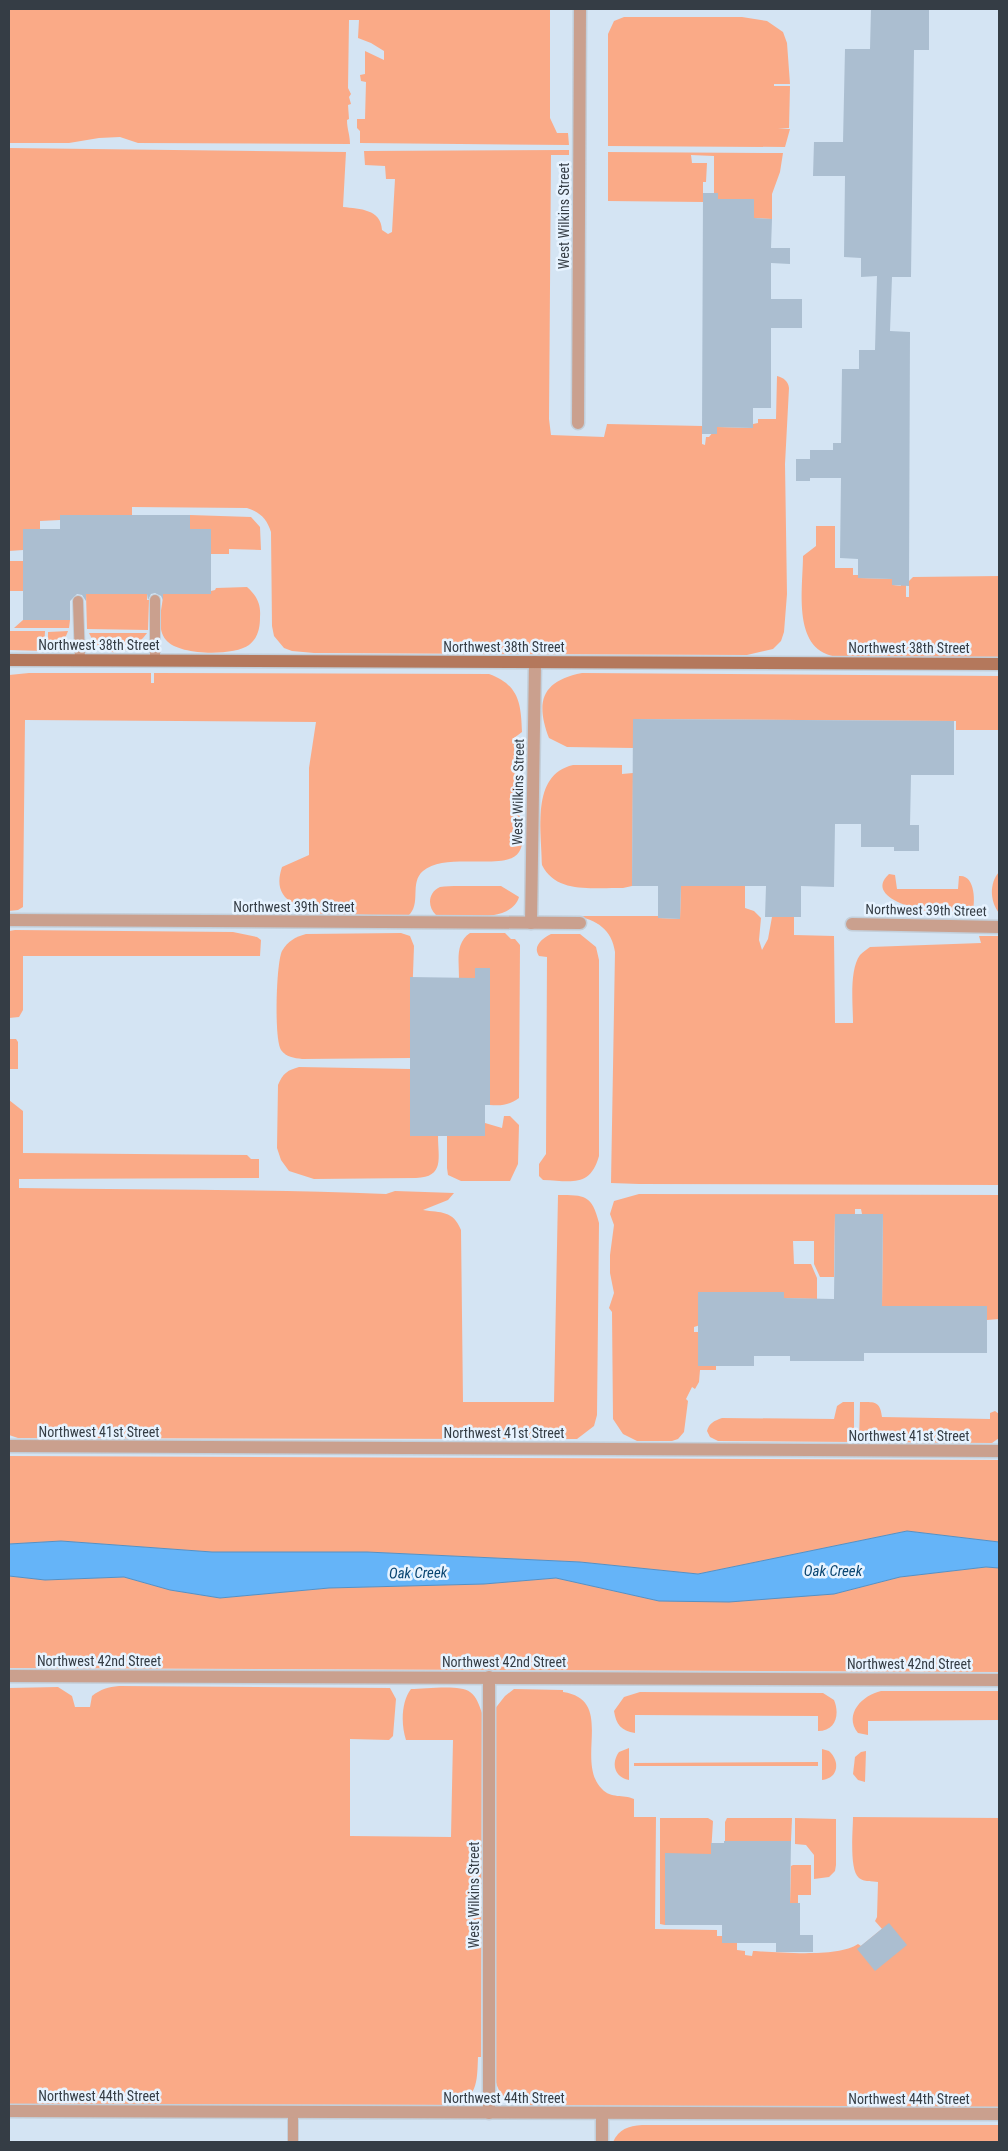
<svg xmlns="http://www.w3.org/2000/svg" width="1008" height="2151" viewBox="0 0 1008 2151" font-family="'Roboto Condensed',sans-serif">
  <rect width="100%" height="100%" fill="#e7f3ff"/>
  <rect fill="#d4e4f3" x="9" y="9" width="990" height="2133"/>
  <g fill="#faaa87">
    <path d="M9,9H550V118L557,133H568L569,145L360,143V131L357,128V119H365L366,82L361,81L360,75L365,74V51L384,60V51L371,43L358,38L359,20H349L348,88L351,94L349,97L351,104L348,105L349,119L347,120C347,129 350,135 350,144L138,143L120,137L99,138L69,143H9Z"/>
    <polygon points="624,17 742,17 767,21 783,32 787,43 790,84 774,84 774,86 790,86 789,128 778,129 790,129 785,147 608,146 608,34 614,21"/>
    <path d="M9,148L346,152L343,207C360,209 381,209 382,230L388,234L392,232L395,179H386L385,166L365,165L364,151L569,150V155H551L549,419L551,435L604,437L607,424L702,426V444L705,445L706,437H709L717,427L753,428V424L758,423V419H776L777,376C784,378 788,381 789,388L785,464L787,594L784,632L781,641L773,649L747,655L314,653L292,651L284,648L274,636L272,626L271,532C267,519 260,512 247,508L132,507V515H60V520L40,521V529H23V550L9,551Z"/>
    <polygon points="608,152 783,153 780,172 772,194 772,219 754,218 754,199 718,199 718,193 714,193 714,156 691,155 692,163 707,163 706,182 703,182 703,202 608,201"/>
    <polygon points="190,515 251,517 260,527 261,550 229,549 229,554 211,554 211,529 190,529"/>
    <path d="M816,526H835V568H853V575H858L859,578L894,579L893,585L901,586V583L906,581V597H909V581L913,577L999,576V657H839C791,653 803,589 803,556L816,546Z"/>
    <rect x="9" y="561" width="14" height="30"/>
    <path d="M247,587C257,596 261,604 260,617C260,628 258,638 249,645C234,656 179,656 166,640C155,626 163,607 163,594H211V591L215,590L216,588Z"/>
    <polygon points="86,594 147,594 147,600 149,600 148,630 87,629"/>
    <polygon points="23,620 70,620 69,628 14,628"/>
    <polygon points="9,625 10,631 45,631 44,651 9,650"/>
    <path d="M68,631C65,641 57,647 48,650V632Z"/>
    <path d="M89,633H147C131,656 102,661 89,633Z"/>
    <path d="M29,673H151V683H154V673L489,674C519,685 521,703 522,732L514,738L515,812L522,818C522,828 525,843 519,852C507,872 446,851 423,871C409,883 422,904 408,916L298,913L295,909V904C278,896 277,882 282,867L309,855V768L316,722L25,720L23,907L18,910L9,911V675Z"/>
    <path d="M582,673L999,676V730H956V721L634,719L633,748L567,747L549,738C535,701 542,681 582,673Z"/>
    <path d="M573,765H622V774L633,773L632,886L623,888C595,887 557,895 542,865C542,832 530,775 573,765Z"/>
    <path d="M999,872V913C990,902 989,883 999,872Z"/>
    <path d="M889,874L895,875L897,889H958L959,876C975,874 976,902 972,914C957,920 856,904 889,874Z"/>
    <path d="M458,886H501L519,897C511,924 458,916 436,915C427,907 428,892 440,887C445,886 453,886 458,886Z"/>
    <path d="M681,886H745V908L754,911L761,918L759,940L762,950L768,939L772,917H794V935L834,936L835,1023H853C853,1005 849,970 860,955C863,952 867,949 870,947L981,943L979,936H999V1185L639,1184L611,1183L615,952C612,930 597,919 574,916H658V918L680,919Z"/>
    <polygon points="15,930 233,932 257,937 261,940 260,956 23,956 23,1010 19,1017 9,1018 9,931"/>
    <path d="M401,933L410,936L414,946L410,1058L302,1059C294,1058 286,1057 281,1050C274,1040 276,963 282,951C288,941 295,937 306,934Z"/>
    <path d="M470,933H505L511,939H515L520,945L519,1098C509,1105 502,1106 490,1105V968H476L475,978H459C459,961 455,943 470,933Z"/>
    <path d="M551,934H580L596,947L599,960V1156C590,1188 571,1181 543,1180L539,1176V1164L546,1154L547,957L539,956C532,946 543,938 551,934Z"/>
    <polygon points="9,1039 16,1039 18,1042 18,1069 9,1069"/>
    <path d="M299,1067L410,1069V1136H438C438,1158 445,1177 416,1178L314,1179L289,1171L281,1160L277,1148L278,1085C283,1073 288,1070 299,1067Z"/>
    <path d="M9,1100L23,1111V1153L247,1155L251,1159H259V1178L19,1179V1188C141,1190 263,1189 386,1194L395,1191L454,1193L448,1200L423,1210C441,1213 453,1210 461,1230L463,1402H554L558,1195C585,1195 592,1195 599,1223L597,1415L594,1426L577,1439L18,1438L9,1435Z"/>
    <polygon points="504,1116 510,1116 519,1125 518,1164 510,1181 461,1181 448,1175 447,1168 447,1136 484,1136 485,1123 502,1128"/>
    <polygon points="639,1194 999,1195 999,1319 987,1320 987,1306 882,1306 883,1214 862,1214 861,1209 855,1209 855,1214 835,1214 834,1277 820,1277 814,1264 814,1241 793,1241 794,1264 811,1264 817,1278 817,1299 784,1298 694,1327 694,1332 698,1332 698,1366 716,1366 716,1370 700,1370 699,1382 695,1389 692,1387 686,1399 688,1401 684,1432 678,1439 672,1441 637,1441 623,1434 613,1419 612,1312 609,1308 614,1293 610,1273 610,1255 614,1225 610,1214 614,1201"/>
    <path d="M843,1402H854V1442L718,1441L710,1437L707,1431C709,1423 714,1421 722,1418L834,1419L837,1406Z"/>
    <path d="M860,1402C875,1402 880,1401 882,1417L990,1419V1413L995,1411L999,1414V1438L992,1443L859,1442Z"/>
    <polygon points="9,1456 999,1460 999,1542 907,1531 698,1574 580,1562 367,1552 212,1552 61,1541 9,1544"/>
    <polygon points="986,1567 999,1568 999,1672 9,1668 9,1576 45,1580 124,1577 170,1590 220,1598 329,1588 483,1584 556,1578 659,1601 834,1594 900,1577"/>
    <path d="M119,1686L390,1688L396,1699L393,1736L389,1740L350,1739V1836L451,1837L453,1740H406C401,1725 401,1702 411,1689C425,1689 460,1684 470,1692C477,1697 479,1705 482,1713L481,2057H478C477,2083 478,2100 448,2105L9,2104V1688L58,1687L72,1696L75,1707H90L92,1696C101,1689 108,1687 119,1686Z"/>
    <path d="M514,1689L563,1690V1692C616,1700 574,1761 602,1789C611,1799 623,1794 634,1799V1817H656L655,1929L717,1930V1936H722V1943H737V1950L745,1951V1955L752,1956L753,1951C778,1952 838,1958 858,1944L861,1946L889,1923L882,1929L875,1921L877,1917L878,1882C872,1881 864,1882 859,1878C849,1870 853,1831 853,1817L999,1818V2108L521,2105C505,2102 498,2093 495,2078L494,1710L505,1696Z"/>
    <path d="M881,1691H999V1720L868,1721V1735L858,1733C843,1714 863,1695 881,1691Z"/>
    <path d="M640,1692L823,1693L834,1700C840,1714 836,1731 818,1731V1716L635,1715V1733C621,1731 616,1724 614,1711L624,1697Z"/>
    <path d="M629,1748V1780C614,1777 611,1763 619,1752Z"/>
    <path d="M822,1749L829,1751C840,1761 839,1778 822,1780Z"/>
    <polygon points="866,1751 865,1782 858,1780 853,1774 855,1757 861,1752"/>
    <polygon points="818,1762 818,1766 634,1766 634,1763"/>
    <polygon points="660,1818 708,1818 713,1821 711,1854 665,1854 665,1925 660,1924"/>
    <polygon points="727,1818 792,1818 791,1841 725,1841 725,1822"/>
    <polygon points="795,1818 836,1819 836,1865 835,1871 829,1877 814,1879 814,1855 806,1845 795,1844"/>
    <polygon points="793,1865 811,1865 811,1895 798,1895 798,1903 790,1903 791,1866"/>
    <path d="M642,2125H999V2142H613C619,2129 628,2126 642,2125Z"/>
  </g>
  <polygon fill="#65b4f8" stroke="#5790c2" points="907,1531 999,1542 999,1568 986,1567 900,1577 834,1594 729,1602 659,1601 556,1578 484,1584 329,1588 220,1598 170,1590 124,1577 45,1580 9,1576 9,1544 61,1541 212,1552 367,1552 580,1562 698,1574"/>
  <g fill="#abbed0">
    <polygon points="871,9 929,9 929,50 914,50 911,277 892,277 890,331 910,332 909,586 892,585 892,579 858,578 858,559 840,558 841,478 810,478 810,481 796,481 796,459 810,459 810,450 833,450 833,443 841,443 842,369 859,369 859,350 875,350 877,276 861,277 861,258 844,257 845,176 813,176 814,142 843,142 845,49 870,49"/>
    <polygon points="703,193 718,193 718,199 754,199 754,218 772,219 771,248 790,248 790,264 771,263 771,299 802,299 802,328 771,328 771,408 753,408 753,428 717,427 717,434 702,434"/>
    <polygon points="60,515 190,515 190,529 211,529 211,594 163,594 163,600 161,596 155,593 151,594 148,600 147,594 86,594 86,601 82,595 77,594 70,601 70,620 23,620 23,529 60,529"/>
    <polygon points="633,719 954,721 954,775 911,775 910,825 919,825 919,851 894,851 894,847 861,847 861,824 835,824 834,887 801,886 801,917 765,917 766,886 681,886 680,919 658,918 658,886 632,886"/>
    <polygon points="475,968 490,968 490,1105 485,1105 485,1136 410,1136 410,977 475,978"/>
    <polygon points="835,1214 883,1214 882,1306 987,1306 987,1353 864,1353 864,1361 790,1361 790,1356 754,1356 754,1366 698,1366 698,1292 784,1292 784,1298 834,1299"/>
    <polygon points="724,1841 791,1841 790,1903 800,1903 800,1935 813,1935 813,1952 776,1952 776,1943 722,1943 722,1925 665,1925 665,1853 711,1854 711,1843 724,1843"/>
    <polygon points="889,1923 907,1945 875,1971 857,1949"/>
  </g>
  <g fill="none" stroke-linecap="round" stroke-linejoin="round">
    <g stroke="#c3cfda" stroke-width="12">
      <g id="lane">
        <polyline points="78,601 80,660"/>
        <polyline points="155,660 155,600"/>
        <polyline points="293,2112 293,2142"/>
      </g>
    </g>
    <g stroke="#c3cfda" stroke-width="15">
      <g id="street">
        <polyline points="578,423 580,9"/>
        <polyline points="9,920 580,923"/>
        <polyline points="531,923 535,662"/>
        <polyline points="852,924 999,927"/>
        <polyline points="9,1446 999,1451"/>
        <polyline points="9,1676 999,1680"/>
        <polyline points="489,1677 489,2113"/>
        <polyline points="9,2111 999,2114"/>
        <polyline points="602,2142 602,2113"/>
      </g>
    </g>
    <g stroke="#c3cfda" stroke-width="15">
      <polyline id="secondary" points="9,660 999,664"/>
    </g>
    <use href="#lane" stroke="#caa08e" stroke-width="10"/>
    <use href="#street" stroke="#caa08e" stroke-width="12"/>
    <use href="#secondary" stroke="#b4785c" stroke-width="12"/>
  </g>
  <g text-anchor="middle" stroke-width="5" stroke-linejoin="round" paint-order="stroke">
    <g font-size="14" fill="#353d45" stroke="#e7f3ff">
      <text transform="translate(564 216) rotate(-90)" y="5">West Wilkins Street</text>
      <text x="99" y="650">Northwest 38th Street</text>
      <text x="504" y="652">Northwest 38th Street</text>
      <text x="909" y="653">Northwest 38th Street</text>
      <text transform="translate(518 792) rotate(-89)" y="5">West Wilkins Street</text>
      <text x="294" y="912">Northwest 39th Street</text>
      <text transform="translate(926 910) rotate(1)" y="5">Northwest 39th Street</text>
      <text x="99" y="1437">Northwest 41st Street</text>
      <text x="504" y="1438">Northwest 41st Street</text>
      <text x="909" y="1441">Northwest 41st Street</text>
      <text x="99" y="1666">Northwest 42nd Street</text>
      <text x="504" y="1667">Northwest 42nd Street</text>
      <text x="909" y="1669">Northwest 42nd Street</text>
      <text transform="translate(474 1895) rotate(-90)" y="5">West Wilkins Street</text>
      <text x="99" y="2101">Northwest 44th Street</text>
      <text x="504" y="2103">Northwest 44th Street</text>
      <text x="909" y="2104">Northwest 44th Street</text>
    </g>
    <g font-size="15" font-style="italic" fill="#094571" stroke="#e7f3ff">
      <text x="833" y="1576">Oak Creek</text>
      <text transform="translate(418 1573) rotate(-1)" y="5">Oak Creek</text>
    </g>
  </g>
  <rect width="1008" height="2151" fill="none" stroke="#353d45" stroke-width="20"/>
</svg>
